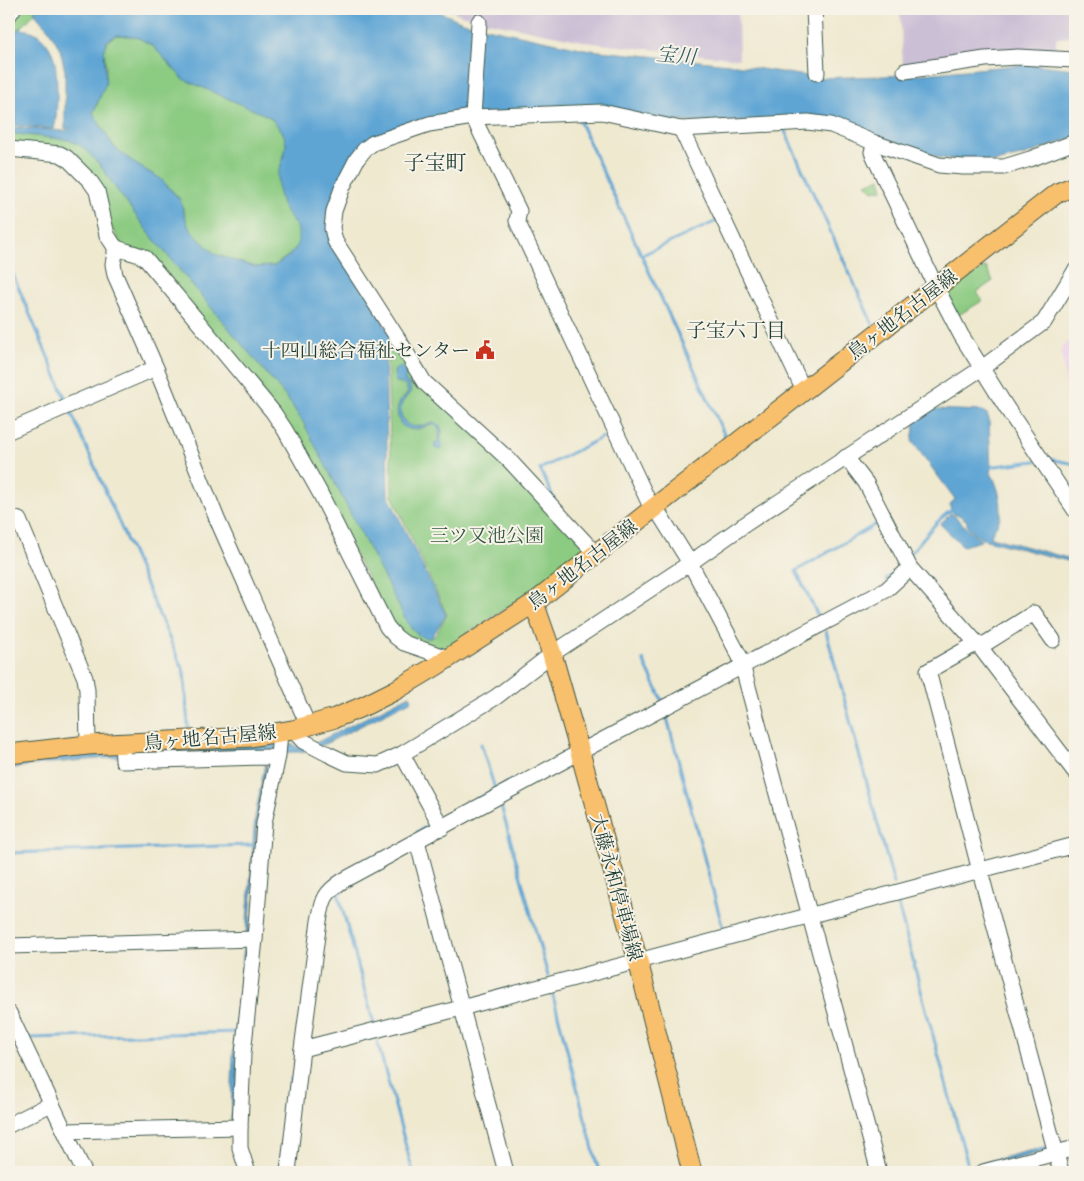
<svg xmlns="http://www.w3.org/2000/svg" width="1084" height="1181" viewBox="0 0 1084 1181" font-family="'Old Standard TT','Noto Serif JP',serif">
  <rect width="100%" height="100%" fill="#f7f3e8"/>
  <filter id="ink" filterUnits="userSpaceOnUse"><feTurbulence type="fractalNoise" baseFrequency=".02" numOctaves="2"/><feDisplacementMap in="SourceGraphic" scale="10" xChannelSelector="R" yChannelSelector="G"/><feConvolveMatrix kernelMatrix="1 2 1 2 8 2 1 2 1" color-interpolation-filters="sRGB"/></filter>
  <filter id="wash" filterUnits="userSpaceOnUse"><feTurbulence type="fractalNoise" baseFrequency=".0096" numOctaves="4" result="noise"/><feDisplacementMap in="SourceGraphic" scale="20" xChannelSelector="R" yChannelSelector="G"/><feGaussianBlur stdDeviation="1.12" result="paint"/><feColorMatrix in="noise" values="0 0 0 0 0 0 0 0 0 0 0 0 0 0 0 0 0 1.4 0 .05"/><feComposite in="paint" operator="in"/></filter>
  <g filter="url(#wash)">
    <rect width="100%" height="100%" fill="#efe9d0"/>
    <polygon fill="#ecd1ea" points="1075,337 1075,456 1061,347"/>
    <g fill="#cbbfd5">
      <polygon points="448,9 738,9 739,59 592,43 479,20 461,15"/>
      <polygon points="900,9 1075,9 1075,37 1056,38 1056,54 903,67"/>
    </g>
    <g fill="#8ccb82" stroke="#56845b">
      <polygon points="17,9 35,9 35,13 21,28 9,34 9,18"/>
      <path d="M116,35L130,36L139,38L153,46L173,68L270,117L282,131L285,138L286,144L285,152L278,175L299,229V237L298,245L289,255L274,266L256,267L235,261L215,254L197,237L188,226L180,199L161,179L137,165L114,147L93,113C98,104 105,85 106,75C108,56 96,48 116,35Z"/>
      <polygon points="9,133 69,140 80,145 87,151 100,165 119,193 153,238 287,398 303,422 431,638 435,636 447,615 392,496 387,354 405,342 428,382 591,546 510,605 439,653 398,635 295,441 153,263 121,245 79,164 9,146"/>
      <polygon points="880,178 883,189 873,191 866,184"/>
      <polygon points="986,267 993,281 977,292 982,301 957,316 947,294 966,278"/>
    </g>
    <g fill="#5ea5d4" stroke="#3e7184" fill-rule="evenodd">
      <path d="M35,9H433L458,20L472,25L590,50L729,64L819,78L913,75L1019,65H1039L1075,69V137L1025,155L995,162L941,158L831,121L689,122L666,120L576,107L370,140L328,214L395,345L385,352L388,495L446,615L431,638C420,639 415,632 408,624L303,422L287,398L153,238L119,193L100,165L87,151L80,145L69,140L9,133V127L65,131L70,128L69,127L65,129V71L60,49L49,30L35,13ZM116,35L130,36L139,38L153,46L183,79L270,117L282,131L285,138L286,144L285,152L278,175V189L282,205L298,229V245L289,256L274,266L256,267L235,261L215,254L197,237L188,226L180,200L161,179L137,165L114,147L93,113L106,83L104,49L107,41Z"/>
      <path d="M21,28L24,30C38,29 50,45 54,58C58,73 58,114 54,129L9,125V34Z"/>
      <path d="M402,367L406,371L405,381L410,385L411,390C409,396 402,400 401,407C400,411 401,415 403,419C414,438 434,413 441,428C443,432 441,436 440,440C440,440 442,446 442,447L440,450L436,449L434,446L435,443L438,441C440,434 441,422 430,425C420,428 413,433 403,426C396,420 396,407 401,400C403,398 406,396 407,394C408,392 407,388 406,386C403,384 398,383 395,381L394,371L397,368Z"/>
      <path d="M934,409L983,411L987,414L989,419L991,473C998,485 1005,509 998,523C995,528 992,531 991,537L1075,560V563L983,539H981L967,526V521L959,515H955L952,511L949,505L955,499L912,441L915,421Z"/>
      <polygon points="951,513 981,541 963,546 940,524"/>
      <path d="M410,695L412,700L313,750L298,752L119,757L41,764L9,769V763C100,751 191,749 283,744L294,745L298,748L318,742Z"/>
      <polygon points="265,764 267,765 258,818 249,934 246,934 255,818"/>
      <polygon points="244,946 248,946 235,1120 231,1121 233,1055"/>
      <polygon points="1048,1146 1050,1150 968,1172 948,1172"/>
    </g>
    <g fill="none" stroke-linecap="round" stroke-linejoin="round">
      <g stroke="#5ea5d4" stroke-width="3">
        <polyline points="578,118 725,436"/>
        <polyline points="784,129 873,325"/>
        <polyline points="642,255 719,220"/>
        <polyline points="9,265 67,402"/>
        <polyline points="71,412 184,672 188,727"/>
        <polyline points="1049,459 1075,464"/>
        <polyline points="987,467 1036,461"/>
        <polyline points="554,499 540,469 603,437"/>
        <path d="M909,555C920,543 940,515 955,508"/>
        <polyline points="886,580 901,565"/>
        <polyline points="819,618 796,571 878,523"/>
        <polyline points="826,631 894,884"/>
        <polyline points="643,660 662,700"/>
        <polyline points="666,714 723,929"/>
        <polyline points="481,744 495,789"/>
        <polyline points="500,802 548,976"/>
        <polyline points="442,818 512,780"/>
        <polyline points="417,832 433,823"/>
        <polyline points="9,853 252,845"/>
        <polyline points="1069,853 1075,877"/>
        <polyline points="346,886 344,891 338,893 374,1024"/>
        <polyline points="897,901 967,1162"/>
        <polyline points="552,992 599,1172"/>
        <polyline points="376,1037 413,1172"/>
        <polyline points="28,1038 238,1032"/>
        <polyline points="280,1172 291,1079"/>
      </g>
    </g>
  </g>
  <g filter="url(#ink)">
    <g fill="none" stroke-linecap="round" stroke-linejoin="round">
      <g stroke="#3e574b" stroke-width="17">
        <g id="minor">
          <polyline points="814,9 817,73"/>
          <polyline points="9,15 13,9"/>
          <polyline points="479,22 473,117 519,211 517,221 652,509"/>
          <polyline points="905,71 985,59 1018,57 1075,60"/>
          <polyline points="681,129 804,391"/>
          <polyline points="875,143 872,152 936,287 961,335 1006,407 1075,510"/>
          <polyline points="9,149 60,154 67,158 90,181 97,191 107,235 115,247 115,254 113,264 115,275 156,368 217,519 308,725"/>
          <path d="M115,247C125,252 136,252 145,258L273,412L285,430L320,493L387,627L396,637L404,643L448,658"/>
          <polyline points="9,431 156,368"/>
          <polyline points="846,457 866,483 910,568 980,647 1075,772"/>
          <polyline points="655,507 690,563 740,657 879,1172"/>
          <polyline points="9,517 19,520 85,678 87,690 88,745"/>
          <polyline points="596,554 509,460 424,382 400,342 335,241 332,228 334,211 343,186 357,159 365,149 373,143 429,124 473,117 602,112 681,129 808,122 831,125 875,143 939,165 963,167 1004,167 1030,159 1075,142"/>
          <polyline points="977,643 928,671 980,871 1061,1172"/>
          <polyline points="980,647 1034,613 1053,640"/>
          <polyline points="293,730 303,741 328,754 347,763 378,765 402,754 496,697 552,654 690,563 744,525 982,368 1044,322 1075,271"/>
          <polyline points="122,743 123,761 265,757 277,758"/>
          <polyline points="402,754 442,828"/>
          <polyline points="417,841 506,1172"/>
          <polyline points="9,946 255,939"/>
          <polyline points="9,1013 84,1172"/>
          <polyline points="302,1049 461,1008 1075,845"/>
          <polyline points="9,1125 51,1104"/>
          <polyline points="65,1131 240,1127"/>
          <polyline points="247,1172 247,1170 240,1148 240,1127 243,1054 255,939 264,823 278,756 280,732"/>
          <path d="M288,1172L302,1049L319,921C323,899 324,893 344,880L580,752L886,590L910,568"/>
          <polyline points="983,1172 1075,1148"/>
        </g>
      </g>
      <g stroke="#3e574b" stroke-width="21">
        <g id="major">
          <polyline points="534,603 552,654 580,752 638,961 692,1172"/>
          <polyline points="9,754 88,745 251,737 280,732 293,730 335,718 364,706 394,691 436,666 534,603 655,507 1057,193 1075,186"/>
        </g>
      </g>
      <use href="#minor" stroke="#fff" stroke-width="15"/>
      <use href="#major" stroke="#f8bf6c" stroke-width="19"/>
    </g>
  </g>
  <defs>
    <g id="civic-bare" transform="scale(1.5)"><path d="M-.6-6.5H3V-4.5H.6V-3L4-1V1h2V6H-6V1h2V-1L-.6-3ZM-1.2 2.5V6h2.4V2.5Z" fill="#c8321e" stroke="#f7f3e8" stroke-width="2.5" paint-order="stroke"/></g>
  </defs>
  <g fill-rule="evenodd">
    <use href="#civic-bare" x="485" y="350"/>
  </g>
  <g text-anchor="middle" stroke-width="4" stroke-linejoin="round" paint-order="stroke">
    <g font-size="19" fill="#1f3d34" stroke="#f7f3e8">
      <text transform="translate(902 314) rotate(-38)" y="7">鳥ヶ地名古屋線</text>
      <text transform="translate(582 564) rotate(-38)" y="7">鳥ヶ地名古屋線</text>
      <text transform="translate(210 737) rotate(-5)" y="7">鳥ヶ地名古屋線</text>
      <text transform="translate(617 887) rotate(75)" y="7">大藤永和停車場線</text>
    </g>
    <g font-size="19" fill="#1f3d34" stroke="#f7f3e8" text-anchor="end">
      <text x="470" y="357">十四山総合福祉センター</text>
    </g>
    <g font-size="19" fill="#355944" stroke="#f7f3e8">
      <text x="487" y="542">三ツ又池公園</text>
    </g>
    <g font-size="20" font-style="italic" fill="#325c64" stroke="#f7f3e8">
      <text transform="translate(676 55) rotate(5)" y="7">宝川</text>
    </g>
    <g font-size="20" fill="#1f3d34" stroke="#f7f3e8">
      <text x="736" y="337">子宝六丁目</text>
    </g>
    <g font-size="21" fill="#1f3d34" stroke="#f7f3e8">
      <text x="435" y="170">子宝町</text>
    </g>
  </g>
  <rect width="1084" height="1181" fill="none" stroke="#f7f3e8" stroke-width="30"/>
</svg>
